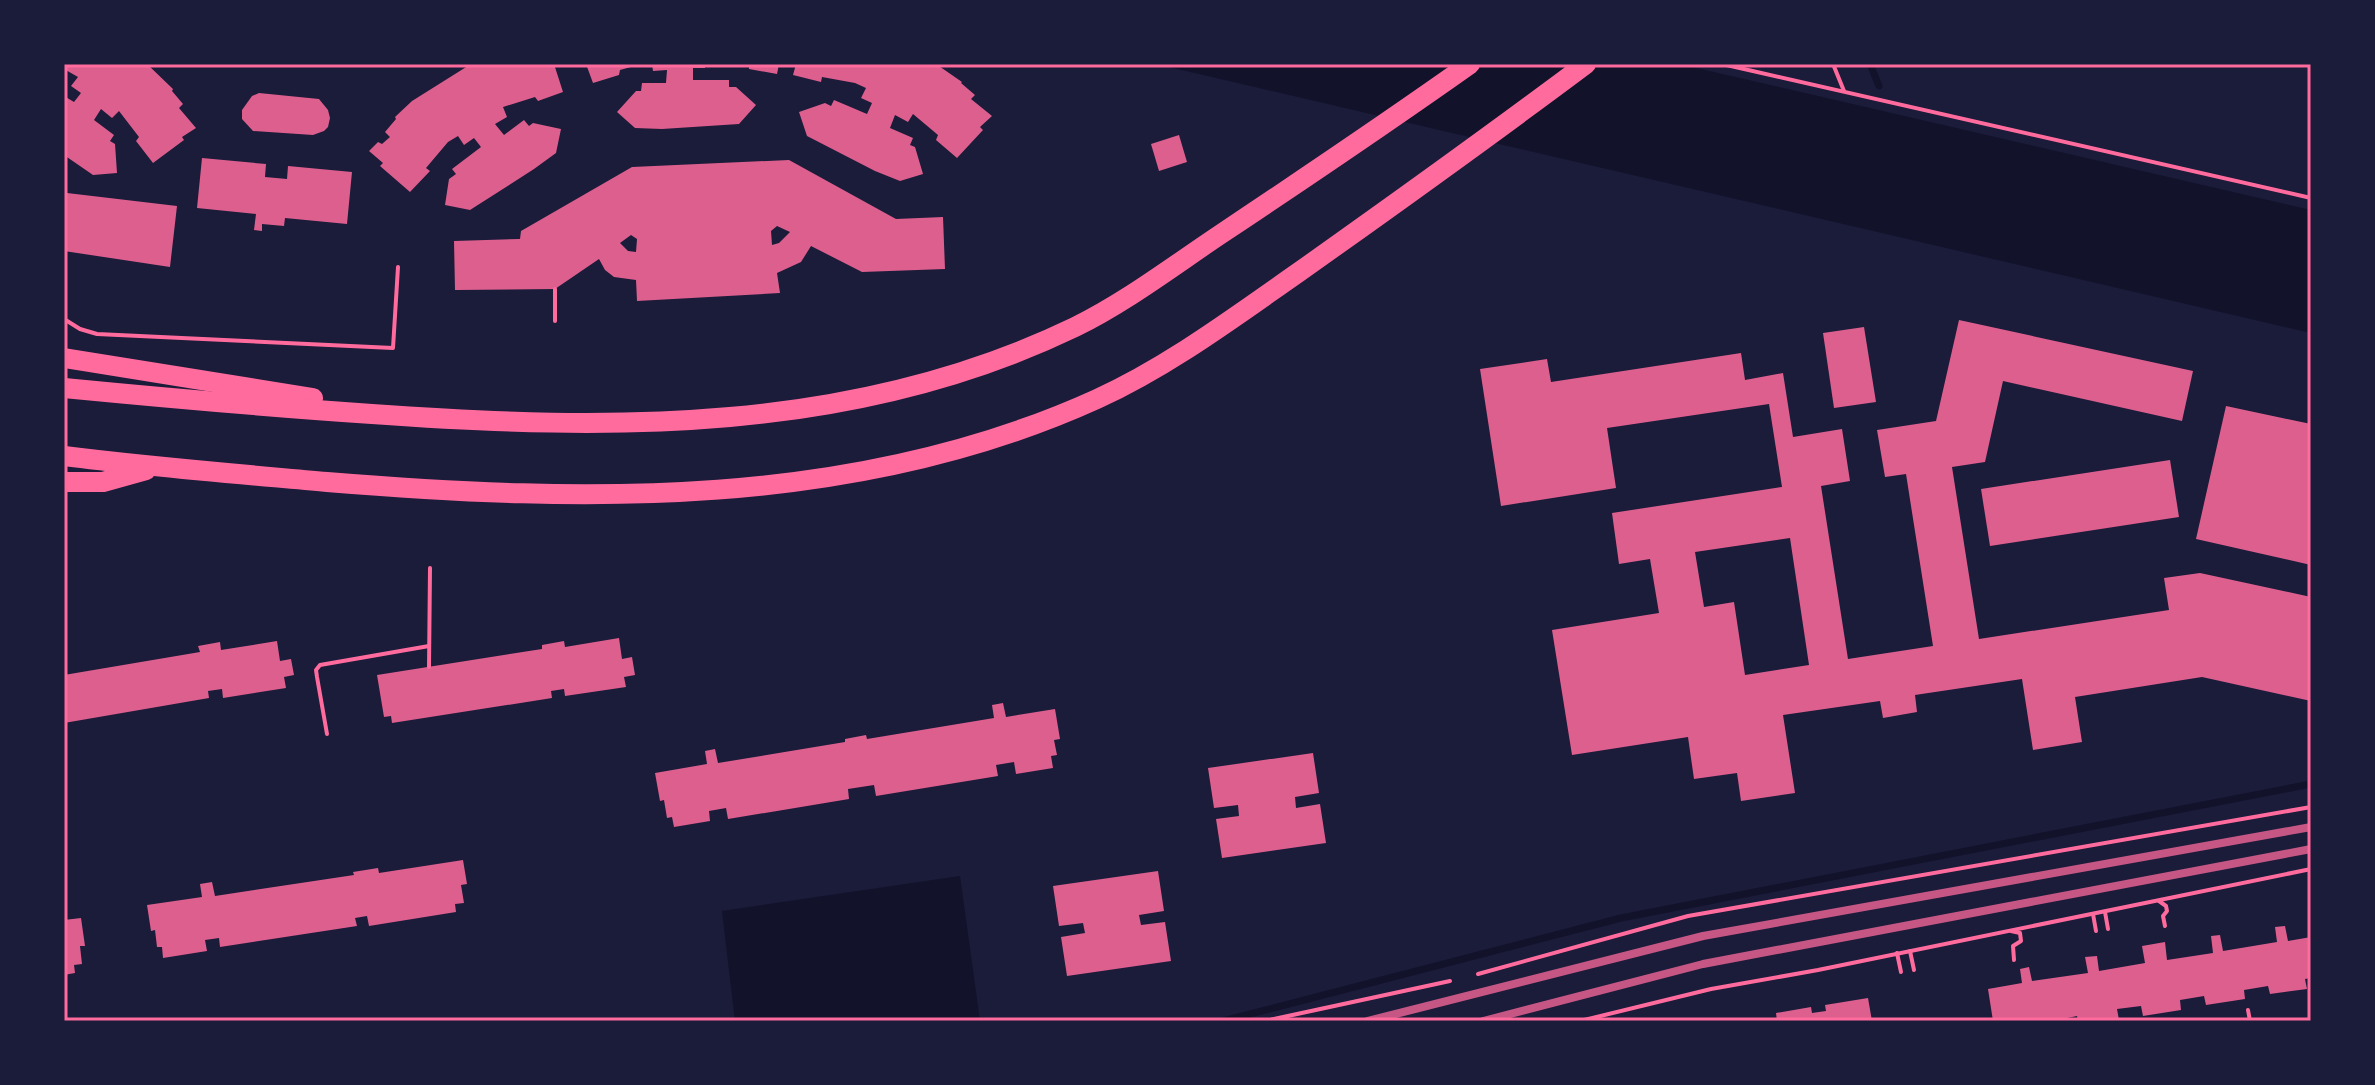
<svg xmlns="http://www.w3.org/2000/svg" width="2375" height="1085" viewBox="0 0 2375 1085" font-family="Signika,sans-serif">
  <rect width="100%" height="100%" fill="#1b1b3a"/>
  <g fill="#12122b">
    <polygon points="1156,64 1679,64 2311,210 2311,333"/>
    <polygon points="960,876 980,1021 735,1021 722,911"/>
  </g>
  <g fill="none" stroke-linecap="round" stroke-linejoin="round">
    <g stroke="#12122b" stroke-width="7">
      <polyline points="1870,64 1879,86"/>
      <polyline points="1223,1021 1621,918 2311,784"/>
    </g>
  </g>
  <g fill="#dd5f8e" fill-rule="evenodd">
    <polygon points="64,64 147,64 173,89 172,91 183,104 179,108 196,128 182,137 184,140 153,163 136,141 139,137 119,111 112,118 101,109 94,120 114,135 110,141 115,144 117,173 93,175 64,155 64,96 74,102 81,93 71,86 78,77 64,69"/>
    <polygon points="471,64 554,64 563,92 538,101 535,97 503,107 507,117 495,124 504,135 524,120 529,126 533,123 561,129 556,153 534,169 470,210 445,205 449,179 456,174 452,169 481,147 474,138 464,145 458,136 448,142 426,168 430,171 410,192 380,166 383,163 369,151 378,142 382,144 390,137 385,132 396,119 395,117 412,101"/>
    <polygon points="586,64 638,64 638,65 620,70 619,75 593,83"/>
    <polygon points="652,64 705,64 705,68 693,68 693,80 729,80 729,87 736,87 756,105 739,124 662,129 635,128 617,112 636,91 641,91 642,83 666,83 667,70 653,71"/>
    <polygon points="749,64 779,64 777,74 749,69"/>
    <polygon points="796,64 936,64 962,82 961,83 975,95 971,99 992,116 980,127 983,130 957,158 936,140 938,135 913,114 908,122 895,115 890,128 913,138 910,145 915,147 923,174 900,181 875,171 807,136 799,112 825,103 831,106 834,100 867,114 872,103 861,98 866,88 855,83 822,77 821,82 793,75"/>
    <polygon points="259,93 319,99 328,110 330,118 328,127 324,131 313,135 253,131 242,119 242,110 252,96"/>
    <polygon points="1179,135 1187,162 1159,171 1151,144"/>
    <polygon points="202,158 266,164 265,177 287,179 288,166 352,172 347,224 285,218 284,226 262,224 262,231 254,230 256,214 197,208"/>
    <path d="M789,160L896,219L943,217L945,269L862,272L811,246L801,262L777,273L780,293L637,301L636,280L614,277L605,270L599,259L555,289L455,290L454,241L520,239L521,231L632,167ZM777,226L790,232L779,243L772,245L771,231ZM631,235L637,239L636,252L628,251L620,243Z"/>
    <polygon points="64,190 67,193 177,206 170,267 64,251"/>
    <path d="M1959,320L2193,371L2182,421L2003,381L1985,462L1952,467L1979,639L2169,610L2164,578L2200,573L2311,597V701L2202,677L2075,697L2082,742L2033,750L2022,679L1915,695L1917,712L1883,718L1880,701L1783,715L1795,793L1741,801L1737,773L1694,779L1688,737L1572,755L1552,630L1659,613L1650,559L1619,564L1612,513L1782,487L1769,404L1607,428L1616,488L1501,506L1480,369L1547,359L1551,382L1741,353L1745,380L1783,373L1793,437L1842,429L1850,481L1821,486L1848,659L1933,646L1906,474L1885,477L1877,430L1936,421ZM1790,538L1809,665L1745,675L1734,602L1704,607L1695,552Z"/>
    <polygon points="1864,327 1876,402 1834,408 1823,333"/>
    <polygon points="2226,406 2311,424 2311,565 2196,539"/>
    <polygon points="2170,460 2179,517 1990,546 1981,489"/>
    <polygon points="619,638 622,659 632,657 635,675 624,677 626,687 565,696 564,689 551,691 552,698 392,723 391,716 384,717 377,675 542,649 542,645 564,641 565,647"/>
    <polygon points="277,641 280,661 291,659 294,675 284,677 286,688 223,698 222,689 208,691 209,698 64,723 64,675 200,652 198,646 220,642 221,650"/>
    <polygon points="1003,703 1006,717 1055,709 1060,739 1054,740 1057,755 1051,756 1053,768 1016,774 1014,762 996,765 998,776 876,796 874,785 848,789 849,799 728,819 726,808 709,811 710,821 674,827 672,817 667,818 664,800 660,801 655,773 707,764 705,751 715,749 718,763 845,742 845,739 866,735 867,739 994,718 992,705"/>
    <polygon points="1313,753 1319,793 1295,797 1296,808 1320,804 1326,843 1222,858 1216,819 1239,816 1238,805 1214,808 1208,768"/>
    <polygon points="463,860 467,884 461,885 464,903 455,904 456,912 369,926 367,916 355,918 357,926 220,947 219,938 205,940 207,951 163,958 162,947 157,947 155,930 151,931 147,905 202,897 200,884 212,882 215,896 354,875 353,872 378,868 379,873"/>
    <polygon points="1158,871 1164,911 1139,915 1141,925 1165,922 1171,961 1067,976 1061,937 1085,933 1083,923 1059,926 1053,886"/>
    <polygon points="81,918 85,946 80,946 82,964 74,965 75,973 64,975 64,920"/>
    <polygon points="2285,926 2288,941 2311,937 2311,978 2305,979 2307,989 2270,994 2268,986 2244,990 2245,999 2206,1005 2204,996 2180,1000 2181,1010 2143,1016 2141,1006 2117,1009 2119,1020 2112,1021 2078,1021 2077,1016 2053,1021 1993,1021 1988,989 2022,983 2020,969 2029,967 2032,981 2088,973 2085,957 2097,956 2099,971 2145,963 2142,946 2165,942 2167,960 2213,953 2211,936 2220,935 2223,951 2277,942 2275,927"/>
    <polygon points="1868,998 1872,1021 1777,1021 1776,1013 1811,1007 1812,1013 1826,1011 1825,1005"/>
  </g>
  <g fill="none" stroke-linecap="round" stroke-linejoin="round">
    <g stroke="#ff6b9d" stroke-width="4">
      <polyline points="1722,64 2311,198"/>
      <polyline points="1833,64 1844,91"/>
      <polyline points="64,319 80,329 97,334 393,348 398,267"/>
      <polyline points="555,321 555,289"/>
      <polyline points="429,667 430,568"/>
      <polyline points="327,734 317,677 316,670 320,665 429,646"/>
      <polyline points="2159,901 2166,906 2167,911 2163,916 2165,926"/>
      <polyline points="2105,912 2108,929"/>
      <polyline points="2093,914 2096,931"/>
      <polyline points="2011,931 2020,933 2021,941 2013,946 2014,960"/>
      <polyline points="1910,951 1914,970"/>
      <polyline points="1897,953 1901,972"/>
      <polyline points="1478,974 1688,916 2311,807"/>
      <polyline points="2248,1010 2250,1021"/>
      <polyline points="2296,1020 2296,1021"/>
      <polyline points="1265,1021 1450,981"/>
      <polyline points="1580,1021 1711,989 1818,970 2311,869"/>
    </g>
    <g stroke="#c65784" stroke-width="8">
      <polyline points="1368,1021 1703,936 2311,827"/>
      <polyline points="1483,1021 1703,964 2311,849"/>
    </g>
    <g stroke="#ff6b9d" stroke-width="20">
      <polyline points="64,358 313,398"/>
      <path d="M64,388C167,398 269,407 372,414C611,431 853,434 1075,327C1126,302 1173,266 1221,234C1305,178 1388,122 1470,64"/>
      <path d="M64,456C151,467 239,474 327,482C585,503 855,509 1097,399C1169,366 1233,318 1299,272C1395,204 1491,135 1586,64"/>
      <polyline points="64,482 103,482 146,470"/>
    </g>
  </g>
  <rect width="2375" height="1085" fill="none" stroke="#1b1b3a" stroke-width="132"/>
  <rect x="66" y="66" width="2243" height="953" fill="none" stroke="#ff6b9d" stroke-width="3"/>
</svg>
